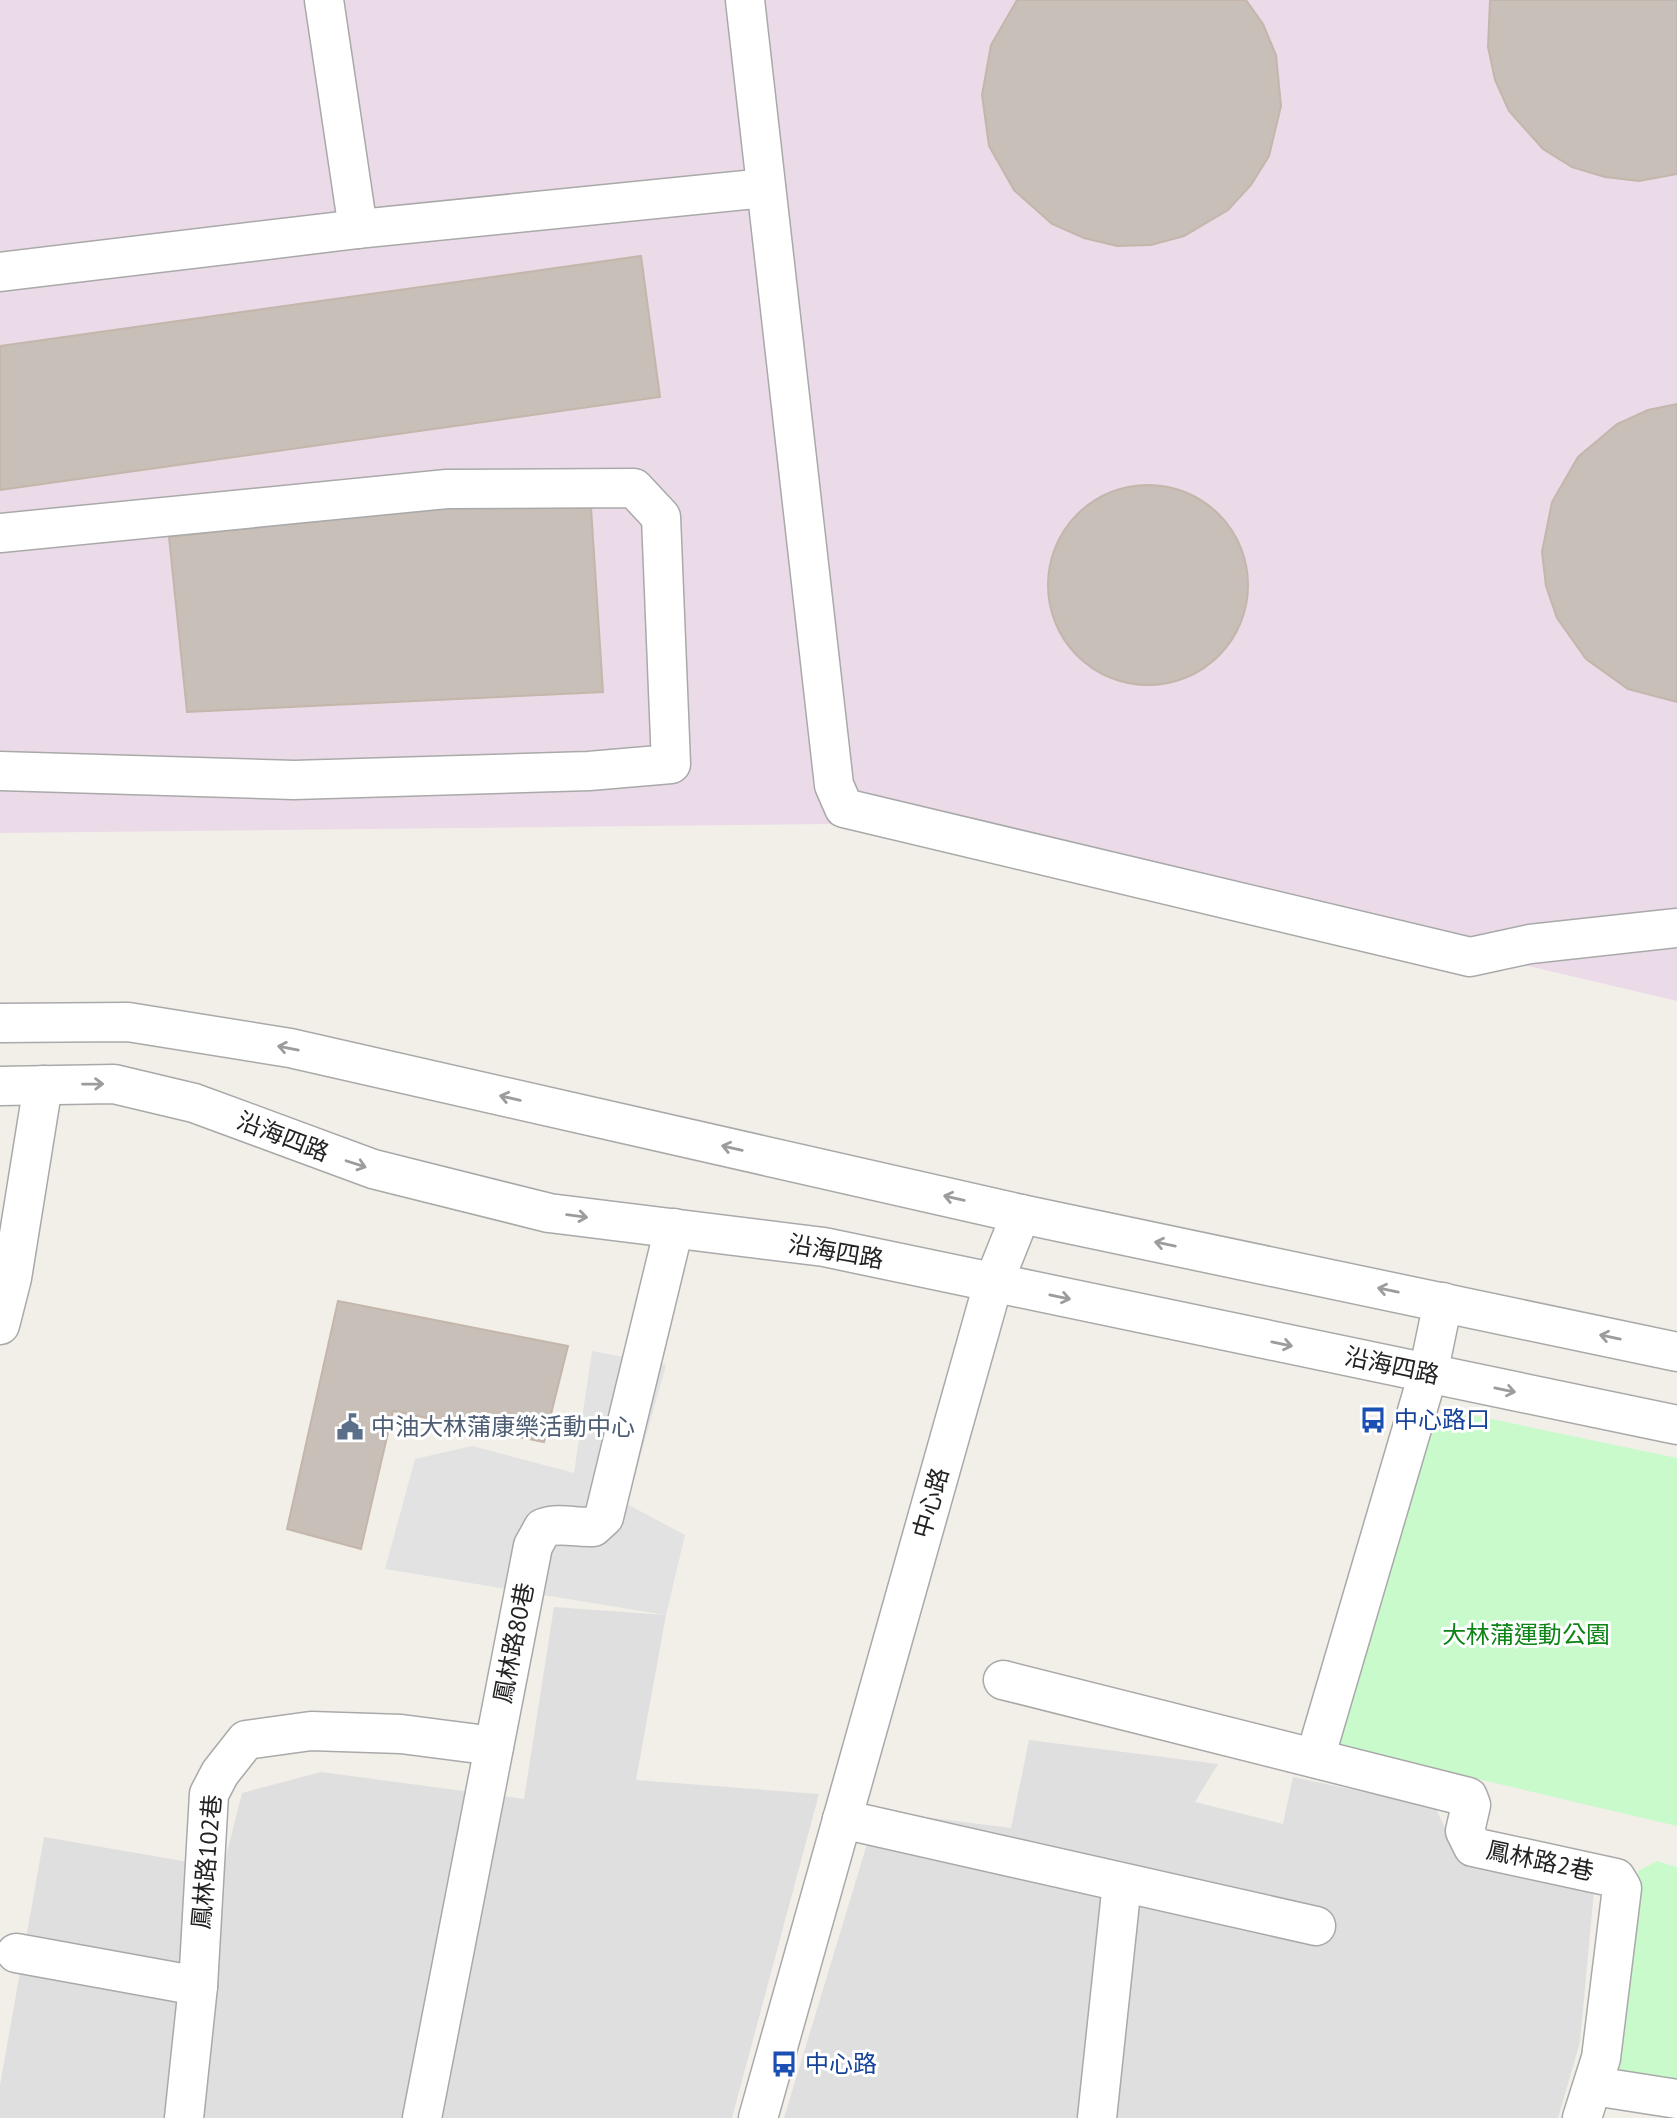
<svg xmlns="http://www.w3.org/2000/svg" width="1677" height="2118" viewBox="0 0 1677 2118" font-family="'PT Sans','Noto Sans TC',sans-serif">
  <rect width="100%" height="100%" fill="#f2efe9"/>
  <g fill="#e0dfdf">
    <polygon points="554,1607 666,1615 636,1780 819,1794 732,2118 0,2118 0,2085 44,1837 223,1868 242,1793 321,1772 524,1799"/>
    <polygon points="1029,1740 1218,1764 1195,1802 1283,1824 1293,1777 1435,1807 1453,1844 1594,1891 1580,2042 1558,2118 784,2118 877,1811 1011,1828"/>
  </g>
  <polygon fill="#ebdbe8" points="0,0 1677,0 1677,1001 919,823 0,833"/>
  <g fill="#c8facc">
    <polygon points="1453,1411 1677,1458 1677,1826 1338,1746 1431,1424"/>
    <polygon points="1657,1861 1677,1867 1677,2086 1624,2078 1617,2062 1638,1871"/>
  </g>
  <polygon fill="#e2e2e2" points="592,1351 666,1365 627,1504 685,1535 666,1615 385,1569 415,1459 472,1446 574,1473"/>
  <g fill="#c7bfb8" stroke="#c4b6ab" stroke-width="2">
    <polygon points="1246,0 1263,24 1276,55 1281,106 1269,156 1251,185 1228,210 1184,236 1151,245 1117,246 1084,238 1052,224 1014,190 989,146 982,95 991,45 1017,0"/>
    <polygon points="1490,0 1677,0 1677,174 1639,181 1605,177 1572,167 1543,149 1509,111 1495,80 1488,47"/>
    <polygon points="641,256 660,397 0,490 0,346"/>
    <polygon points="1677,404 1677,702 1628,689 1586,659 1557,618 1546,586 1542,552 1552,502 1578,457 1617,424 1648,410"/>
    <circle cx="1148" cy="585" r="100"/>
    <polygon points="590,492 603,692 187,712 169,537"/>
    <polygon points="338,1301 568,1346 544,1442 393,1411 361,1549 287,1529"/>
  </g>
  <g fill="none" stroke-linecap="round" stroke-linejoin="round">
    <g stroke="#a9a9a9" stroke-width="41">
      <g id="minor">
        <polyline points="324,0 358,229"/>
        <polyline points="745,0 834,785 844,808 1470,957 1530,944 1677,928"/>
        <polyline points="0,272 358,229 766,188"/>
        <polyline points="0,533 447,489 634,488 661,517 671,764 589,771 294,780 0,771"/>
        <polyline points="0,1023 128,1022 290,1048 1021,1214 1677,1352"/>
        <polyline points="0,1086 114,1084 194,1103 373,1169 549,1213 824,1247 1677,1425"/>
        <polyline points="0,1325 12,1278 43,1085"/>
        <polyline points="1003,1680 1468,1797 1471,1805 1465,1831 1473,1847 1616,1878 1622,1888 1601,2058 1582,2118"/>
        <polyline points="1315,1758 1428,1374 1443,1302"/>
        <polyline points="842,1819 1316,1926"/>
        <polyline points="16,1953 198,1986"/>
        <polyline points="1594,2086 1677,2099"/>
        <polyline points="184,2118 198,1986 209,1794 220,1773 246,1740 311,1731 401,1734 494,1746"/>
        <path d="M422,2118L533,1546L543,1528C560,1522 575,1528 593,1527L604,1517L674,1228"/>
        <polyline points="758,2118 993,1284 1021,1214"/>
        <polyline points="1097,2118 1122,1883"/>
      </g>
    </g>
    <use href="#minor" stroke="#fff" stroke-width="38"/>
  </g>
  <defs><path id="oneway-shaft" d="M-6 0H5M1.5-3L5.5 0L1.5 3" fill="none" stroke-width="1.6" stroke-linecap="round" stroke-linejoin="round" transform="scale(1.75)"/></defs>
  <g stroke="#9c9c9c">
    <use href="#oneway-shaft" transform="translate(288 1048) rotate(-169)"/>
    <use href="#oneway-shaft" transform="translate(93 1084) rotate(-1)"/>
    <use href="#oneway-shaft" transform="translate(510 1098) rotate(-167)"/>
    <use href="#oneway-shaft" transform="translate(732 1148) rotate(-167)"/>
    <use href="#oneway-shaft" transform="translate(356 1164) rotate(18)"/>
    <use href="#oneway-shaft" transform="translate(954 1198) rotate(-167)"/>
    <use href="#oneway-shaft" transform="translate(577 1216) rotate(7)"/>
    <use href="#oneway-shaft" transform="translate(1165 1244) rotate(-168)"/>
    <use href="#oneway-shaft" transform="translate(1388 1290) rotate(-168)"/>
    <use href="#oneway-shaft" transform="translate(1060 1297) rotate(12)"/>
    <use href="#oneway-shaft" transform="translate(1610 1337) rotate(-168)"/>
    <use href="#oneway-shaft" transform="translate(1282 1344) rotate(12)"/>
    <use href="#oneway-shaft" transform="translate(1505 1390) rotate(12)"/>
  </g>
  <defs>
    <g id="bus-bare" transform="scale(2.1)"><path d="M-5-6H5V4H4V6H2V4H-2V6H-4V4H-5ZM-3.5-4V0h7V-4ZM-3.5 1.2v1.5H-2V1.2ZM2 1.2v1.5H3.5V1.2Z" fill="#1a4fb4" stroke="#fff" stroke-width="2.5" paint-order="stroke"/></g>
    <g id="civic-bare" transform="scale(2.1)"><path d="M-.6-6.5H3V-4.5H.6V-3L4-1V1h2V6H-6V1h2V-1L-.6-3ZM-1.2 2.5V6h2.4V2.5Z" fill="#5c6f8a" stroke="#fff" stroke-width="2.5" paint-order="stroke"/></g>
  </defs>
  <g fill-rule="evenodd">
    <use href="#bus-bare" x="1373" y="1420"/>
    <use href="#civic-bare" x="350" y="1427"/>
    <use href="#bus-bare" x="784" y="2064"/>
  </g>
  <g text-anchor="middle" stroke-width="6" stroke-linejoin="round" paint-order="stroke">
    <g font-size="24" fill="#222" stroke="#fff">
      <text transform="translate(283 1137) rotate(21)" y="8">沿海四路</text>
      <text transform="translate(836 1252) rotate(10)" y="8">沿海四路</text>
      <text transform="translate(1392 1366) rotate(12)" y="8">沿海四路</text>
      <text transform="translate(931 1503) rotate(-74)" y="8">中心路</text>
      <text transform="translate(514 1643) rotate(-79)" y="8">鳳林路80巷</text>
      <text transform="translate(1540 1861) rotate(12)" y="8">鳳林路2巷</text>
      <text transform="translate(207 1862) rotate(-85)" y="8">鳳林路102巷</text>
    </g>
    <g font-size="24" fill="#164399" stroke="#fff" text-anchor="start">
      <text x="1394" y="1428">中心路口</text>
      <text x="805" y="2072">中心路</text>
    </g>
    <g font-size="24" fill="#4e5e75" stroke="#fff" text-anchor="start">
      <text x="371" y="1435">中油大林蒲康樂活動中心</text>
    </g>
    <g font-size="24" fill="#0c8416" stroke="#fff">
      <text x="1526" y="1643">大林蒲運動公園</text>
    </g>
  </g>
</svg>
